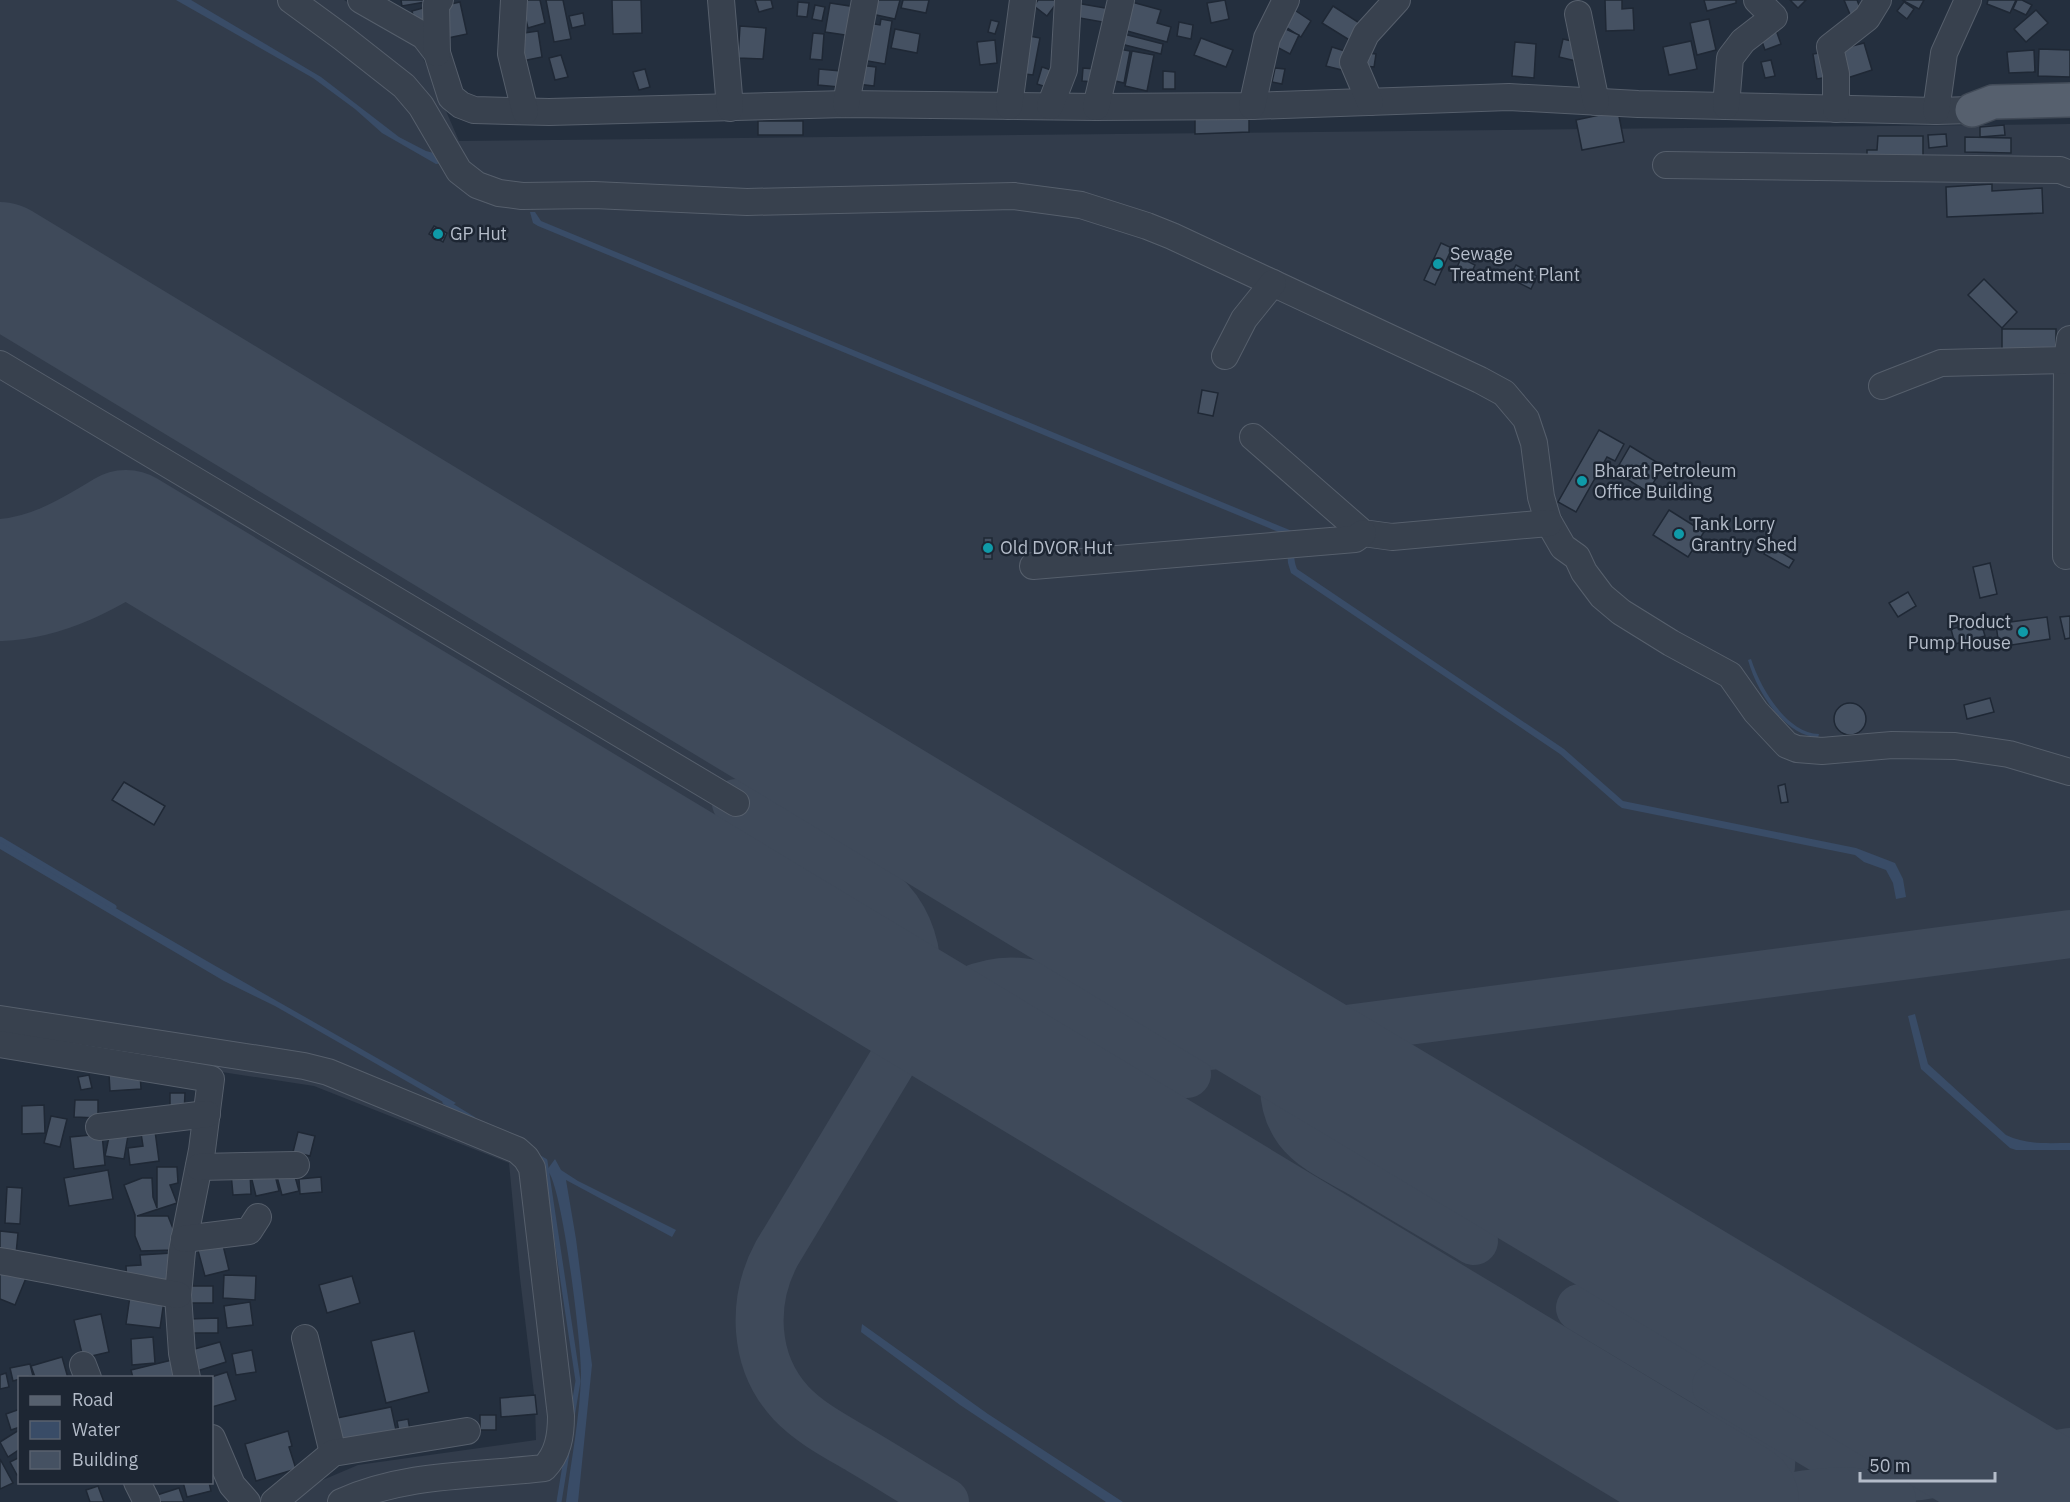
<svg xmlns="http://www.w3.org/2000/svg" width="2070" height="1502" viewBox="0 0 2070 1502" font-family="'IBM Plex Sans',sans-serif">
  <rect width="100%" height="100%" fill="#242f3e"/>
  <polygon fill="#323c4b" points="0,0 344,0 417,44 459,141 2070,124 2070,1502 292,1502 318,1482 358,1465 536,1440 535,1402 520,1278 509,1163 314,1086 0,1038"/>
  <g fill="#394c67">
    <polygon points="176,0 191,0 321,77 399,137 426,151 438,154 442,163 436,164 382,133 355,109 313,78"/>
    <path d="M530,212H535L541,221L1292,531C1295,543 1292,557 1297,569L1564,749L1623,801L1856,848L1895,863L1903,879L1906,897L1896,899L1893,883L1886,870L1864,862L1855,855L1622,808L1618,805L1560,754L1291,573L1288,563L1286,535L538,226L533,223Z"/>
    <path d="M1751,659C1760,687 1786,733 1819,734L1818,738C1783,734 1757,692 1748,660Z"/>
    <polygon points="0,841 212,964 456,1103 450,1106 275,1006 224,981 0,849"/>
    <path d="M1915,1014L1928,1064L2006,1135C2027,1145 2047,1143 2070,1143V1150H2016L2010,1148L1921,1069L1908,1016Z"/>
    <path d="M555,1159L561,1170L578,1181L676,1230L672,1237L566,1180L576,1239L592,1365L578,1502H566C571,1460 580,1417 581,1375C582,1348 562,1182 547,1170Z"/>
    <polygon points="862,1324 988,1414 1123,1502 1106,1502 960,1405 861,1332"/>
  </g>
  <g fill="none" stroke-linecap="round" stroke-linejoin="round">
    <g stroke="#394c67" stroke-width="5">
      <polyline points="0,839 114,907"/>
      <polyline points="445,1102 473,1119"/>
      <polyline points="536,1156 545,1161 578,1381 572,1417"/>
      <polyline points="559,1502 567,1453"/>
    </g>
    <g stroke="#3f4a5a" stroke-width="48">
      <path d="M736,803L873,886C925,921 927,995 901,1045"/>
      <polyline points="1143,1042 1165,1049 1176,1050 1301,1035"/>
      <path d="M1474,1241C1437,1219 1399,1197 1362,1174C1341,1162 1313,1150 1298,1130C1278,1103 1280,1060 1301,1035L2070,934"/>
      <path d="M1580,1308L1717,1390C1745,1408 1786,1443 1766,1482C1761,1491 1755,1498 1746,1502"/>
      <path d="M1716,1386L1855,1469C1877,1477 1897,1478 1920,1476L2070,1452"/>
      <path d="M945,1502C916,1485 888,1467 859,1450C835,1436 810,1423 791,1403C753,1362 751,1301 777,1253L906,1039C936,999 993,969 1042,987L1187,1074"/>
      <path d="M1756,1502C1802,1495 1846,1484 1892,1499"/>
    </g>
    <g stroke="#3f4a5a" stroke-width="122">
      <polyline points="0,263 1184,979 2058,1502"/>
      <path d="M0,580C47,578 87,555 126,531L1738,1502"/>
    </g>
  </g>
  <g fill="#455162" stroke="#1f2835" stroke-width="1.5">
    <polygon points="401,0 431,0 431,1 402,6"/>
    <polygon points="521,0 540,0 545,23 528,28"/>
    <polygon points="546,0 563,0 571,39 554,42"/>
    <polygon points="612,0 641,0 642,33 613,34"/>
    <polygon points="755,0 771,0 773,8 759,12"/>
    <polygon points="870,0 900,0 895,19 867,13"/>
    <polygon points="903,0 929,0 926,13 901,8"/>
    <polygon points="1038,0 1059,0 1047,16 1034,6"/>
    <polygon points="1225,0 1229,19 1211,23 1207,3"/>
    <polygon points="1605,0 1622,0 1622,9 1633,8 1634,30 1606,31"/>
    <polygon points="1704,0 1736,0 1736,3 1707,11"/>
    <polygon points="1790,0 1806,0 1798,8"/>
    <polygon points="1844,0 1857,0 1863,15 1852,19"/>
    <polygon points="1902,0 1924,0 1919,9"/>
    <polygon points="1988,0 2016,0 2010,13 1987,4"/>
    <polygon points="2017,0 2022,0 2032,5 2026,15 2013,9"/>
    <polygon points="1128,1 1161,10 1157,23 1171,27 1167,42 1120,29"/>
    <polygon points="460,2 467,34 443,39 437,7"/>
    <polygon points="798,2 809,3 807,17 797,16"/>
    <polygon points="1904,2 1914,9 1907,19 1897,11"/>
    <polygon points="830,3 856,7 852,36 825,32"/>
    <polygon points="1076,3 1111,9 1108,23 1074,17"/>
    <polygon points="815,5 825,7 822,21 812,19"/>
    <polygon points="430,6 434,22 415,26 412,11"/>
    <polygon points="1333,6 1361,24 1351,41 1322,23"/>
    <polygon points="1290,7 1311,21 1301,37 1280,23"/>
    <polygon points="2036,10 2048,23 2026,42 2014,29"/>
    <polygon points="583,13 585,25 572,28 569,16"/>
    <polygon points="881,19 892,21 885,64 856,59 863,22 880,25"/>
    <polygon points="1709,19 1716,50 1697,55 1690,23"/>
    <polygon points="991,20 999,22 995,34 988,32"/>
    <polygon points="1179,22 1193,25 1191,39 1177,36"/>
    <polygon points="740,26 766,28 763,59 738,58"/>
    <polygon points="1279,26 1299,35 1290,54 1271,44"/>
    <polygon points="1775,27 1781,44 1765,50 1759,33"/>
    <polygon points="895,29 920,34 917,53 891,48"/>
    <polygon points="538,31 542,57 522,61 517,34"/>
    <polygon points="813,33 824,34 822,60 810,59"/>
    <polygon points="1120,33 1163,44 1161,54 1117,43"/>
    <polygon points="1024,35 1040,38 1033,75 1017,73"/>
    <polygon points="1201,38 1233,50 1226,67 1194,55"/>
    <polygon points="1563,39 1580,43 1576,61 1559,57"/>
    <polygon points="995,40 997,63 980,65 977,42"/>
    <polygon points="1691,41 1697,69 1669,75 1663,47"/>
    <polygon points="1515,42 1536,44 1534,78 1512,76"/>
    <polygon points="1864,43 1872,70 1841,80 1832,51"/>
    <polygon points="1332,47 1348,52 1342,70 1326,66"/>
    <polygon points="1113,48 1130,51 1124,83 1107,79"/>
    <polygon points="2039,49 2070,50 2070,77 2038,76"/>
    <polygon points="2034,50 2035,72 2009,73 2007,52"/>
    <polygon points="1132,51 1154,55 1147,91 1125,86"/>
    <polygon points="1831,51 1834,76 1817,79 1813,54"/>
    <polygon points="1359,52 1376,54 1374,67 1357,65"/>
    <polygon points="561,55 568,77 555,80 549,58"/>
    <polygon points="1771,60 1775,76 1765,78 1761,62"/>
    <polygon points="859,65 876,67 874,86 857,84"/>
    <polygon points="1042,67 1057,72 1052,89 1037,84"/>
    <polygon points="1083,68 1095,69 1094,82 1082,81"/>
    <polygon points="1275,68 1285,69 1282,84 1272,82"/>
    <polygon points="645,69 650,87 639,90 633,72"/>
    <polygon points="819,69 841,71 839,87 818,85"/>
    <polygon points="1163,71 1175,72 1175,89 1163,89"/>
    <polygon points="1618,111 1624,142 1582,150 1576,120"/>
    <polygon points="1249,115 1249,132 1195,134 1195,118"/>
    <rect x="758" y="121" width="45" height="14"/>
    <polygon points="2004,125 2005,135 1980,137 1980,127"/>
    <polygon points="1946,134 1947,146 1929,148 1928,135"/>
    <polygon points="1878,136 1923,136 1923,162 1867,162 1867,150 1877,150"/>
    <polygon points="1965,137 2011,138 2011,153 1965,152"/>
    <polygon points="1992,184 1992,191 2042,188 2043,213 1947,217 1946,187"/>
    <polygon points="434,226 447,233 443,242 429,234"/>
    <polygon points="1441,243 1452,248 1435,285 1424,280"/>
    <polygon points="1461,258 1475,265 1469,278 1455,272"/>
    <polygon points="1516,265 1537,276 1531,289 1509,278"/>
    <polygon points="1984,279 2017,312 2002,328 1968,295"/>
    <polygon points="2002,329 2056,329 2056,348 2002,349"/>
    <polygon points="1202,390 1218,393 1213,416 1198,413"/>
    <polygon points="1599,430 1624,444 1615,461 1607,457 1576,512 1558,502"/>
    <polygon points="1630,446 1663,466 1648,492 1615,472"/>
    <polygon points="1669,510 1704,532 1688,557 1653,535"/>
    <rect x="984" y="538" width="8" height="21"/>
    <polygon points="1769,545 1794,560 1789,568 1764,554"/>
    <polygon points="1990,563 1997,594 1980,598 1973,567"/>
    <polygon points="1908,592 1916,606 1898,617 1889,603"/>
    <polygon points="2070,616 2070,638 2065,639 2060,617"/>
    <polygon points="2047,617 2050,639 1999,647 1996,624"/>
    <polygon points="1981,622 1985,636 1955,644 1951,629"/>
    <polygon points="1990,698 1994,712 1967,719 1964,705"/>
    <circle cx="1850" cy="719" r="16"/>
    <polygon points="124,782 165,806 154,825 112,800"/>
    <polygon points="1785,784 1788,802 1781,803 1778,786"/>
    <polygon points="140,1073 141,1089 110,1091 109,1074"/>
    <polygon points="89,1075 92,1088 81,1090 78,1077"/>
    <polygon points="170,1093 185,1093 184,1114 170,1113"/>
    <polygon points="75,1100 98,1100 98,1118 74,1117"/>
    <polygon points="44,1105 45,1133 22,1134 22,1106"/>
    <polygon points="51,1116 67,1119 60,1147 44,1143"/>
    <polygon points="111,1127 129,1130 124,1159 105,1156"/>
    <polygon points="155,1131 159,1161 130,1165 128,1148 143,1146 141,1133"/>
    <polygon points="298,1132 315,1136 310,1156 293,1152"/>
    <polygon points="102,1134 105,1165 74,1169 70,1137"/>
    <polygon points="157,1167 177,1167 178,1183 170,1185 177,1203 137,1216 168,1216 176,1236 173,1250 141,1251 135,1236 135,1215 124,1185 142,1178 152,1178 153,1197 157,1208"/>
    <polygon points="293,1169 299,1191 282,1195 276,1173"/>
    <polygon points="108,1170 113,1199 69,1206 64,1178"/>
    <polygon points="274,1171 279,1191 256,1196 251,1176"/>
    <polygon points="250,1172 251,1194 233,1195 231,1173"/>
    <polygon points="321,1177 322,1192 300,1194 299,1179"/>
    <polygon points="7,1187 22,1188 20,1224 5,1223"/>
    <polygon points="0,1231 18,1233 16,1254 0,1252"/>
    <polygon points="222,1241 229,1270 205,1276 197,1247"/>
    <polygon points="172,1253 173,1280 127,1283 126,1266 141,1265 140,1255"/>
    <polygon points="0,1267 26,1278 15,1305 0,1299"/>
    <polygon points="224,1275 256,1276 255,1300 223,1298"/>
    <polygon points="352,1276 360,1303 327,1313 319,1285"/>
    <rect x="184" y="1286" width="29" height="17"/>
    <polygon points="131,1289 165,1294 160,1328 126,1324"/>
    <polygon points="250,1302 253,1325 227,1328 224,1306"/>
    <polygon points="101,1314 109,1352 83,1358 74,1320"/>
    <polygon points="218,1318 218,1333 189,1333 189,1319"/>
    <polygon points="414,1331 429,1392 386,1403 371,1341"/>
    <polygon points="153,1337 155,1363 132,1365 131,1339"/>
    <polygon points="220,1342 226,1362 197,1371 191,1350"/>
    <polygon points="252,1350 256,1372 236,1375 232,1354"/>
    <polygon points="62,1357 68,1378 32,1378 35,1377 31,1366"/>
    <polygon points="172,1360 176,1378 133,1378 131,1370"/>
    <polygon points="30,1364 33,1376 20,1378 20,1379 13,1381 10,1368"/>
    <polygon points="227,1372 236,1400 212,1407 212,1378 208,1378"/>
    <polygon points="6,1373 9,1387 0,1389 0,1375"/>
    <polygon points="535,1395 537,1414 501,1417 500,1398"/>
    <polygon points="391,1407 396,1430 341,1441 337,1418"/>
    <polygon points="20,1409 20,1427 11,1430 6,1414"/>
    <rect x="480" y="1415" width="16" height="15"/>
    <polygon points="408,1419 411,1436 400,1438 397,1421"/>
    <polygon points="19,1430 20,1449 8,1457 0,1442"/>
    <polygon points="288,1431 292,1446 289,1447 296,1469 256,1481 245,1444"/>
    <polygon points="20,1457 20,1473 17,1475 10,1462"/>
    <polygon points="0,1459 13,1483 0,1489"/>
    <polygon points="183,1482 209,1482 211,1491 187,1497"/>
    <polygon points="98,1486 104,1502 90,1502 86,1490"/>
    <polygon points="179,1488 184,1502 159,1502 157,1495"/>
  </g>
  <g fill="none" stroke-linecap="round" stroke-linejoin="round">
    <g stroke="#565f6c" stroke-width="28">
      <g id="minor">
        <polyline points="291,0 343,38 404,86 421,106 459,171 477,185 499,193 522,196 594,195 747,202 1014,196 1081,205 1147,226 1172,236 1480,380 1504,393 1526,419 1534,443 1541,497 1548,521 1563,547 1577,557 1584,572 1602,596 1621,612 1671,643 1730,675 1756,712 1787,745 1797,749 1822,751 1892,745 1955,746 2009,754 2070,772"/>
        <polyline points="361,0 424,36 437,53 451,97 461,105 474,110 549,112 846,104 1096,107 1252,106 1509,97 1638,104 1936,111 1972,110"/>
        <polyline points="514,0 511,54 525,111"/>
        <polyline points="721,0 730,108"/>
        <polyline points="1578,14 1596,102"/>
        <polyline points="437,53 436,5 440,0"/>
        <polyline points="1370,102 1353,62 1366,34 1397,0"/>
        <polyline points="846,104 865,0"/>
        <polyline points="1009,106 1023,0"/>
        <polyline points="1050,106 1064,70 1068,0"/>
        <polyline points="1252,106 1267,38 1286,0"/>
        <polyline points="1726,106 1730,58 1743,41 1774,17 1757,0"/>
        <polyline points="1096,107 1121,0"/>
        <polyline points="1836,109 1836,74 1830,47 1867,18 1878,0"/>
        <polyline points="1936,111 1944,53 1968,0"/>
        <polyline points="1666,165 2060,170 2070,174"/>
        <polyline points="1225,356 1244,319 1273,283"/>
        <polyline points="2067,360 2066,556 2070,555"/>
        <polyline points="0,364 736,803"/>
        <polyline points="1882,386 1941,363 2067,360 2070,339"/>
        <polyline points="1253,437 1363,533 1392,537 1549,523"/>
        <polyline points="1033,566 1355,539 1363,533"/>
        <path d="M0,1019L304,1066L328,1072L517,1150L526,1158L532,1168L561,1416C561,1436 558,1454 544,1468C475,1476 406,1473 341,1502"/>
        <polyline points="0,1044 211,1079 202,1150 182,1251 178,1295 182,1353 187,1378"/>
        <polyline points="99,1127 207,1114"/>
        <polyline points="199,1167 296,1165"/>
        <polyline points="184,1239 249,1231 258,1217"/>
        <path d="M0,1261C60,1271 118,1285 178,1295"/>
        <polyline points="305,1338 333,1453"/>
        <polyline points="83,1365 88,1378"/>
        <polyline points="212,1438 232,1485 247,1502"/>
        <polyline points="137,1482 147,1502"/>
        <polyline points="274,1502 333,1453 467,1431"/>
      </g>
    </g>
    <g stroke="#414a57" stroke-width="36">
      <polyline id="major" points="1972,110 1993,102 2070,100"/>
    </g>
    <use href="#minor" stroke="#38414e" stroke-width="26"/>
    <use href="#major" stroke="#56606e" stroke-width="33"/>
  </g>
  <g fill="#0f9aa8" stroke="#1d2633" stroke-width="2">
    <circle cx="438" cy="234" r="6"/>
    <circle cx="1438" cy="264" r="6"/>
    <circle cx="1582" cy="481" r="6"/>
    <circle cx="1679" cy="534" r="6"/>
    <circle cx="988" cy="548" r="6"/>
    <circle cx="2023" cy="632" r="6"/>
  </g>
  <g text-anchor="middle" stroke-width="5" stroke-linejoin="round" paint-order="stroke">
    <g font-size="18" fill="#b4bcc9" stroke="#1d2633" text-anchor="start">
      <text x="450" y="240">GP Hut</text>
      <text x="1450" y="260">Sewage<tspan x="1450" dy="21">Treatment Plant</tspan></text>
      <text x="1594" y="477">Bharat Petroleum<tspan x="1594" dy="21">Office Building</tspan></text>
      <text x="1691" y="530">Tank Lorry<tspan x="1691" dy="21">Grantry Shed</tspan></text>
      <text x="1000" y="554">Old DVOR Hut</text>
      <text x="2011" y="628" text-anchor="end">Product<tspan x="2011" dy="21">Pump House</tspan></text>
    </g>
  </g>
  <rect x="18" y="1376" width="195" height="108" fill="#1d2633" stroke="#59626f" stroke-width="1.5"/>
  <rect x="30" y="1396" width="30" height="9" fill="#56606e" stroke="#59626f" stroke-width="1.5"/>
  <text x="72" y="1406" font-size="18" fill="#b4bcc9">Road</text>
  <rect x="30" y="1421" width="30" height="18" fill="#394c67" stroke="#59626f" stroke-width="1.5"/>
  <text x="72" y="1436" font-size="18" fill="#b4bcc9">Water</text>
  <rect x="30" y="1451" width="30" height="18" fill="#455162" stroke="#59626f" stroke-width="1.5"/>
  <text x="72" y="1466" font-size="18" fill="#b4bcc9">Building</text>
  <path d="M1860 1472v9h135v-9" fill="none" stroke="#b4bcc9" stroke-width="3"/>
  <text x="1869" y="1472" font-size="18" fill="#b4bcc9" stroke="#1d2633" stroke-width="4.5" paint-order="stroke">50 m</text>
</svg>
